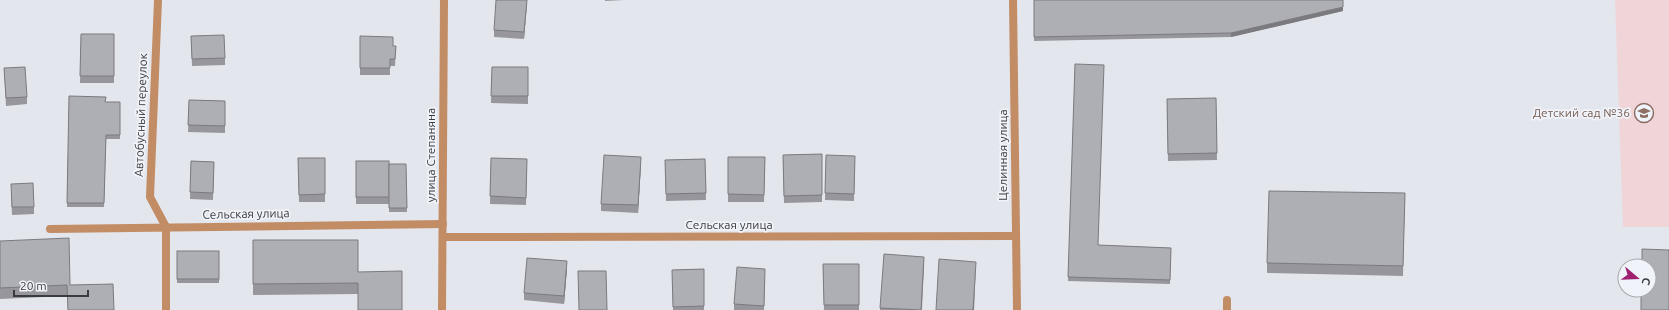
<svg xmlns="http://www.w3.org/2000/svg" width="1669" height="310" viewBox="0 0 1669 310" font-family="Ubuntu,sans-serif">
  <rect width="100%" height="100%" fill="#e4e6ed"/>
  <polygon fill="#efd5d8" points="1615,0 1669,0 1669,227 1623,227"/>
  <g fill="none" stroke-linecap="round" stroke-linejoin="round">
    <g stroke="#c28c65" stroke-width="8">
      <polyline points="166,227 166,310"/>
      <polyline points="50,229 443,224"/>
      <polyline points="1227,300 1227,310"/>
    </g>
    <g stroke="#c28c65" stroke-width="8">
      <polyline points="158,0 150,197 166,227"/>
      <polyline points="1013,0 1017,310"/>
      <polyline points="443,237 1015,236"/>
      <polyline points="442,310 444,0"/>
    </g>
  </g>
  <g fill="#96969c">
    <polygon points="605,0 624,0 605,1"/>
    <polygon points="1034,0 1343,11 1231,37 1034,41"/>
    <polygon points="527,3 524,39 494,37 494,30"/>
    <polygon points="81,34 114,34 114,83 80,83"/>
    <polygon points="191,36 225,58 225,65 192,66"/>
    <polygon points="360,36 393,46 396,46 395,66 390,66 390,75 360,75"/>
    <polygon points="1075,64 1098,245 1171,248 1170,284 1068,281"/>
    <polygon points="492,67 528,67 528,104 491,103"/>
    <polygon points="4,68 27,97 27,104 6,106"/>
    <polygon points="69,96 106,102 120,102 120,139 106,139 104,207 67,207"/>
    <polygon points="1216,98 1217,160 1168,161 1167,99"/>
    <polygon points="189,100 225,101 225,133 188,132"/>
    <polygon points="822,154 822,202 784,203 783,155"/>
    <polygon points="826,155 855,163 854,201 825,200"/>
    <polygon points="728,157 765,157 764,202 728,202"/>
    <polygon points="298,158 325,158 325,202 299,202"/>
    <polygon points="491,158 527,159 526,205 490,204"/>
    <polygon points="705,159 706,200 666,201 665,160"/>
    <polygon points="191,161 214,162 213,200 190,199"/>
    <polygon points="356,161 389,164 406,164 407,212 389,212 389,204 356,204"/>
    <polygon points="641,164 638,213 601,211 601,204"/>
    <polygon points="11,192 34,207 34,214 12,215"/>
    <polygon points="1405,193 1403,276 1267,273 1267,263"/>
    <polygon points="253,240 358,272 358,294 253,295"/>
    <polygon points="0,241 70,285 114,310 68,310 67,296 0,299"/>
    <rect x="177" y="251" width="42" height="32"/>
    <polygon points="884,254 924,264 922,310 880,310"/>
    <polygon points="823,264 859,264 859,310 824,310"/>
    <polygon points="567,268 564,304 524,300 524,293"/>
    <polygon points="704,269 704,310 673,310 672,270"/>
    <polygon points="765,276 764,310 734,310 734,304"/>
  </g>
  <g fill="#7a7a7f">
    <polygon points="527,0 527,3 524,39 524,32"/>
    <polygon points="1343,7 1343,11 1231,37 1231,33"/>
    <polygon points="641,157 641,164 638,213 638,205"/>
    <polygon points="924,257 924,264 921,310"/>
    <polygon points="567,261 567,268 564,304 564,296"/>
    <polygon points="976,262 974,310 973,310"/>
  </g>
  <g fill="#aeaeb5" stroke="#7a7a7f">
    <polygon points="496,0 527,0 524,32 494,30"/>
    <polygon points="1034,0 1343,0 1343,7 1231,33 1034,37"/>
    <polygon points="81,34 114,34 114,76 80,76"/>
    <polygon points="224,35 225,58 192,59 191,36"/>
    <polygon points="360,36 393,37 393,46 396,46 395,59 390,59 390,68 360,68"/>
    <polygon points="1075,64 1104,65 1098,245 1171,248 1170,280 1068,277"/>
    <polygon points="25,67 27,97 6,98 4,68"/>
    <polygon points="492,67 528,67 528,96 491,96"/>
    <polygon points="69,96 106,97 105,102 120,102 120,135 106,135 104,203 67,203"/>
    <polygon points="1216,98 1217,153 1168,154 1167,99"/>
    <polygon points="189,100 225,101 225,126 188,125"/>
    <polygon points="822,154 822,195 784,196 783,155"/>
    <polygon points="604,155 641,157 638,205 601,204"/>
    <polygon points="826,155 855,156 854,194 825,193"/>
    <polygon points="728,157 765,157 764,195 728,194"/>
    <polygon points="298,158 325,158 325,194 299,195"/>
    <polygon points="491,158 527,159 526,198 490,196"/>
    <polygon points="705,159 706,193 666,194 665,160"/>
    <polygon points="191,161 214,162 213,193 190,192"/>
    <rect x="356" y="161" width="33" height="36"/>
    <polygon points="389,164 406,164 407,208 389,208"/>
    <polygon points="33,183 34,207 12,207 11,184"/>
    <polygon points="1269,191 1405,193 1403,266 1267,263"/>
    <polygon points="69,238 70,285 113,284 114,310 68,310 67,285 0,288 0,241"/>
    <polygon points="253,240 358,240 358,272 402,271 402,310 358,310 358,283 253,284"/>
    <polygon points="1642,249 1669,250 1669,310 1641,310 1641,290 1649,290 1649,266 1642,266"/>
    <rect x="177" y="251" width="42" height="28"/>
    <polygon points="884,254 924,257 921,310 880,308"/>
    <polygon points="527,258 567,261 564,296 524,293"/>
    <polygon points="939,259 976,262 973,310 936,310"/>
    <polygon points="823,264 859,264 859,305 824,305"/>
    <polygon points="737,267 765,269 764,306 734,304"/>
    <polygon points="704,269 704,306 673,307 672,270"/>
    <polygon points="578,271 606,271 607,310 579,310"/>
  </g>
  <defs>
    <g id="school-ring" transform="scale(1)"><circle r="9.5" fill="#f1f3fa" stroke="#8d6e63" stroke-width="1.5"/><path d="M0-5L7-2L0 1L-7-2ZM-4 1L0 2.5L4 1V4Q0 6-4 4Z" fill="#8d6e63"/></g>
  </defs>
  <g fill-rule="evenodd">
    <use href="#school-ring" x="1644" y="113"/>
  </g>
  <g text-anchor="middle" stroke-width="3.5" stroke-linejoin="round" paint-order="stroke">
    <g font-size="12" fill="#785e54" stroke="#f1f3fa" text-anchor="end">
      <text x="1630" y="117">Детский сад №36</text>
    </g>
    <g font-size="12" fill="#3a3b3e" stroke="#f1f3fa">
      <text transform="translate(141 115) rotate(-88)" y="4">Автобусный переулок</text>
      <text transform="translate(431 155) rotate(-90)" y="4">улица Степаняна</text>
      <text transform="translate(1003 155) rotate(-90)" y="4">Целинная улица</text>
      <text transform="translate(246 214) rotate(-1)" y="4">Сельская улица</text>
      <text x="729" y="229">Сельская улица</text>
    </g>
  </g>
  <g transform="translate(1637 278) rotate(109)"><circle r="19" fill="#f1f3fa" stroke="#a8a9af"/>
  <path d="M0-3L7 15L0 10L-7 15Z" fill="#9f1f71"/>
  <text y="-6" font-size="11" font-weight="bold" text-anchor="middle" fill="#3a3b3e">С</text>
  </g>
  <path d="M14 290v6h74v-6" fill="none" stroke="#3a3b3e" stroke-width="2"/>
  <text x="20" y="290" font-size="12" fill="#3a3b3e" stroke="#f1f3fa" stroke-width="3" paint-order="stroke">20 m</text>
</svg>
